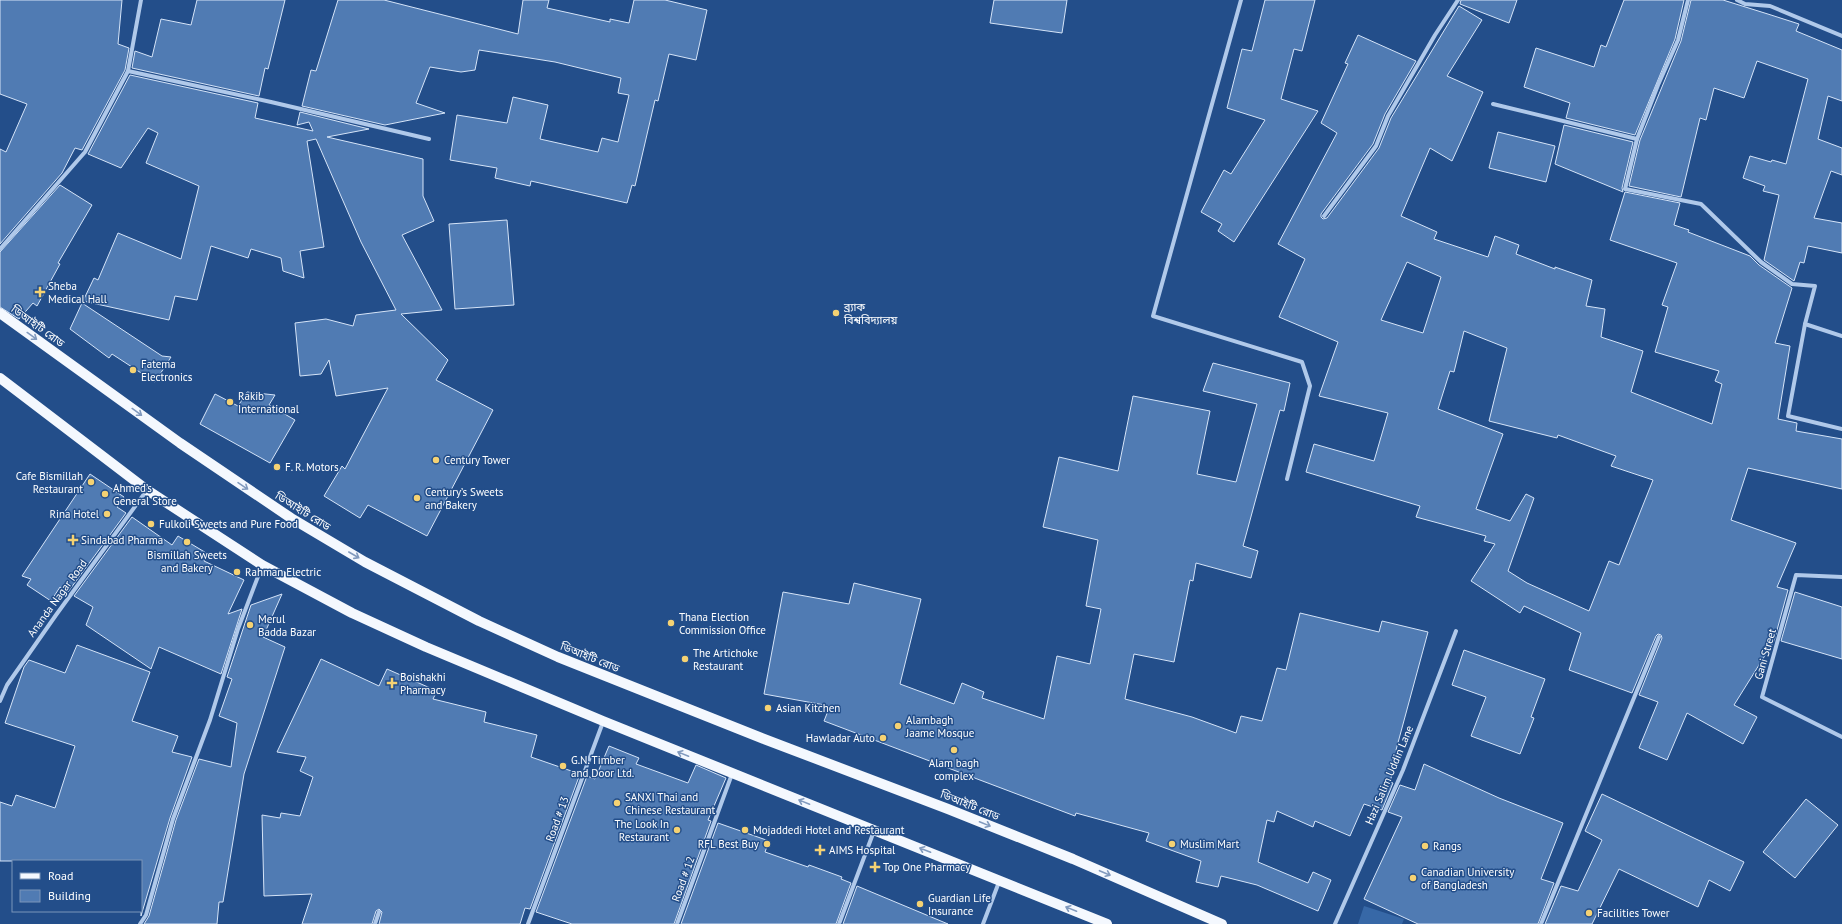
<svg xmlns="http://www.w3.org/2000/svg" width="1842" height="924" viewBox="0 0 1842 924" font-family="'PT Sans','Noto Sans Bengali',sans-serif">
  <rect width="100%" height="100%" fill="#234e8a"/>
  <polygon fill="#3768a7" points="1364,906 1404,919 1402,924 1358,924"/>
  <g fill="#507bb3" stroke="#d5e4f8" fill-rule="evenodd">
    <polygon points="0,0 122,0 118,44 129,48 125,70 82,150 75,148 62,173 0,244 0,149 6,152 27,104 0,94"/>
    <polygon points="197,0 285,0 268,69 265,68 259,96 132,68 135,51 152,57 161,19 191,25"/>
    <polygon points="338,0 384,0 518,34 523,0 549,0 547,8 610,22 610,19 629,23 634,0 665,0 707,10 696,60 669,54 658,101 655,100 635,186 632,185 627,203 531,181 530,186 495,178 497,168 450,160 457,115 507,123 513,97 548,105 540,139 598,152 602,138 618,142 629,95 618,93 621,78 555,62 479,50 475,70 461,72 430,67 416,103 445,113 385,125 302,106 311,70 316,71"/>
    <polygon points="994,0 1067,0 1062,33 990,23"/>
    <polygon points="1265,0 1315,0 1302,51 1294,49 1281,99 1318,111 1234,242 1218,231 1222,224 1201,212 1224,170 1231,174 1265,120 1227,108 1242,49 1252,51"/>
    <polygon points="1461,0 1517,0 1509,23 1460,4"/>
    <polygon points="1624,0 1684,0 1675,39 1635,135 1566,118 1570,103 1524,87 1536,48 1594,67 1601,45 1606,47"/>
    <polygon points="1691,0 1723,0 1771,15 1799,24 1796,31 1842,50 1842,101 1828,96 1818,139 1842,148 1842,175 1831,171 1814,218 1842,223 1842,253 1808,246 1804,263 1800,262 1794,281 1764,260 1779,195 1763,191 1765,186 1743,178 1750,156 1771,162 1772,160 1786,164 1808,79 1757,61 1744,98 1714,88 1706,120 1700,118 1681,197 1629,186 1640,140 1681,41"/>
    <path d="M1459,6L1482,20L1447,76L1483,92L1452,161L1430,148L1401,216L1437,232L1434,239L1488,257L1495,236L1519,245L1516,254L1555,269V267L1592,280L1586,306L1605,309L1601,337L1643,351L1631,392L1712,424L1722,384L1715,381L1719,371L1655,352L1668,307L1662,305L1677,263L1610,240L1625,192L1680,203L1674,225L1689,230L1688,232L1750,256L1759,265L1792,288L1775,343L1790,346L1778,419L1797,423L1796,431L1842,439V489L1748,468L1731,520L1796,543L1777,587L1788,590L1774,641L1734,705L1757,717L1743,744L1687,713L1667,760L1639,748L1658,702L1639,695L1662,638L1661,635L1658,634L1656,636L1632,693L1569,670L1581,633L1524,606L1520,613L1471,581L1495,544L1484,541L1486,536L1416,517L1420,506L1306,472L1314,444L1374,461L1388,413L1319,396L1338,342L1279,317L1305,259L1278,244L1337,133L1321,123L1348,64L1345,63L1358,35L1416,61L1385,114L1373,144L1321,214V217L1323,219L1327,218L1379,148L1391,118ZM1407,262L1441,277L1423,333L1381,320ZM1464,331L1507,348L1489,421L1557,438L1558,435L1616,456L1611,466L1653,480L1619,565L1609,561L1589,611L1527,583L1508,571L1534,498L1526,494L1510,521L1476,509L1503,434L1438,409L1450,371L1454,372Z"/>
    <polygon points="130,75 258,103 255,118 313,131 309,122 297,125 300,112 369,129 327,137 423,159 423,196 434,221 402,235 442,310 401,314 448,360 436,380 493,410 427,536 368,505 360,518 324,496 342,466 345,469 388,388 336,396 329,360 321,374 300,376 295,323 326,319 353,326 356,315 396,310 361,242 316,139 307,141 324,247 300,251 304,278 283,271 281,258 251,249 248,258 211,246 197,300 175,296 169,320 83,301 94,278 98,280 118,233 181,259 199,186 146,163 158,133 148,128 121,168 88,154"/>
    <polygon points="1564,125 1633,142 1622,188 1623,192 1555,164"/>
    <polygon points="1498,132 1555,146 1546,182 1489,168"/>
    <polygon points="60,185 92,205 58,263 60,264 37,306 33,303 19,319 0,307 0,252"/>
    <polygon points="507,220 514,305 455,309 449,224"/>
    <polygon points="82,303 162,356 171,357 155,382 112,354 109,358 70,329"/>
    <polygon points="1213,363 1290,383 1284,411 1280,410 1243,546 1258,551 1251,578 1196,563 1193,581 1190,580 1174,662 1134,654 1125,699 1192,717 1236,733 1241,716 1262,721 1277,668 1286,670 1300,613 1379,632 1382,621 1428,632 1396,750 1398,751 1390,782 1393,783 1382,810 1364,804 1350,836 1315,821 1313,827 1277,811 1274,822 1267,820 1258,862 1308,883 1313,872 1331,880 1318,911 1257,885 1221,876 1218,887 1196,882 1201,861 1146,841 1149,833 1076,813 1075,816 824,721 830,706 764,694 783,592 849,604 854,583 921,599 900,684 954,704 962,683 984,692 982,698 1044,719 1057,656 1090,664 1101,609 1086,606 1098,540 1043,527 1059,457 1118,471 1133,396 1210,411 1197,474 1236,482 1257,404 1203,391"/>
    <polygon points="247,392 275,395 269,405 295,420 270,463 200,424 215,394 238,406"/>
    <polygon points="90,474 124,497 117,507 126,513 68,592 60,587 51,601 27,585 31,579 22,576"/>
    <polygon points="132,517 172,545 178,536 208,554 204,561 244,580 228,614 242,609 221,674 159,647 151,669 86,625 93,607 74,596"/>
    <polygon points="1795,592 1842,607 1842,659 1781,641"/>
    <polygon points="282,594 263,637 285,647 244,774 223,902 219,902 217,924 144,924 149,916 176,820 199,759 231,767 237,723 219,716 232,679 227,677 251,605"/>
    <polygon points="77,645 150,672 132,721 178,736 172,752 192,757 170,818 141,916 141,861 0,861 0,802 12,806 16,795 55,808 75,746 5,723 24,667 29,660 65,673"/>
    <polygon points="1464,650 1545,679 1531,717 1534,718 1520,754 1471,736 1486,697 1452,685"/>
    <polygon points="321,659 379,686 387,669 437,691 433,699 486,712 484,722 537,735 531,757 580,774 530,909 525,908 520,924 379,924 382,912 379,909 376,911 372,924 302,924 312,894 264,896 262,815 280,818 281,813 300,816 313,777 300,771 306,757 277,752"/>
    <polygon points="609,746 639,758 636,764 688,783 696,765 726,778 708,820 711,821 674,924 572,924 536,912 587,776 595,779"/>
    <polygon points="1424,764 1499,798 1563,823 1541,879 1554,883 1538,924 1418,924 1364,899 1402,817 1388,812 1400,785 1415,790"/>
    <polygon points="1602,794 1744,862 1730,891 1709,880 1698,907 1619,869 1592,924 1545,924 1561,886 1578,891 1602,840 1585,831"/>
    <polygon points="1806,799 1838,825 1795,878 1763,852"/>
    <polygon points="718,823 769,841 765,852 808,867 809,865 842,877 841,879 851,883 836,924 681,924"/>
    <polygon points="857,886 948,924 843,924"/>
  </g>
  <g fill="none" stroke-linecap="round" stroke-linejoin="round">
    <g stroke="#b0c9ea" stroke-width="4">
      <polyline points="1241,0 1153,316 1302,362 1310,386 1287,479"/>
      <polyline points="1688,0 1678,40 1658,85 1637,139 1625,189 1701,204 1761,262 1792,284 1815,286 1805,324 1842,336"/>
      <polyline points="1737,0 1745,4 1770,6 1842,36"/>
      <polyline points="128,71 271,102 429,139"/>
      <polyline points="1493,104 1637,139"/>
      <polyline points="1324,216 1376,146 1388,116 1435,35 1458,0"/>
      <polyline points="0,249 85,152 128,71 141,0"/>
      <polyline points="1805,324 1788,416 1842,429"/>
      <polyline points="1842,577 1796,575 1762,697 1842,737"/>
      <polyline points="0,701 7,685 56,615 147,490"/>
      <polyline points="140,924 146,915 173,819 210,720 238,629 262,566"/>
      <polyline points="375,924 379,912"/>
      <polyline points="528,924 603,722"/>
      <polyline points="677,924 732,774"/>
      <polyline points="839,924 874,831"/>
      <polyline points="983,924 999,882"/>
      <polyline points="1335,924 1403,770 1456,631"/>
      <polyline points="1541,924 1659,637"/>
    </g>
    <g stroke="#f4f8fe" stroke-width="10">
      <polyline points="0,313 180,443 291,518 365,562 479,621 558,657 764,739 948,809 1073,859 1222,924"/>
      <polyline points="0,378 147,490 262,565 352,613 426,647 603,721 1107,924"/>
    </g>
  </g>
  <defs><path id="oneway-shaft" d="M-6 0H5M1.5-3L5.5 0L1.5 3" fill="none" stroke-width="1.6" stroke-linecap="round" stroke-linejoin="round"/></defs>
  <g stroke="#819abe">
    <use href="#oneway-shaft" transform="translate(32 336) rotate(36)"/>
    <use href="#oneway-shaft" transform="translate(137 412) rotate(36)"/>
    <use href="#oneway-shaft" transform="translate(243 486) rotate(34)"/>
    <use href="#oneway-shaft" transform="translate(354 555) rotate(30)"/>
    <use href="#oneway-shaft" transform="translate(683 754) rotate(-158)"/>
    <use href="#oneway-shaft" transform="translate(804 802) rotate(-158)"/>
    <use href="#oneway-shaft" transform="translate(985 824) rotate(22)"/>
    <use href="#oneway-shaft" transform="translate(925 850) rotate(-159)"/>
    <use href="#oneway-shaft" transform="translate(1105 873) rotate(23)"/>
    <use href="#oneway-shaft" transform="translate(1071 909) rotate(-158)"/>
  </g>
  <g fill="#f5d273" stroke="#234e8a" stroke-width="1.5">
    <path d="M38 286h4v4h4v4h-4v4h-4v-4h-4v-4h4z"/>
    <circle cx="836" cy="313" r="4"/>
    <circle cx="133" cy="370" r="4"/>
    <circle cx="230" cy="402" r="4"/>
    <circle cx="436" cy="460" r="4"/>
    <circle cx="277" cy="467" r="4"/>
    <circle cx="91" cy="482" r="4"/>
    <circle cx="105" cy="494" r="4"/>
    <circle cx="417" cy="498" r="4"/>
    <circle cx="107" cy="514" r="4"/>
    <circle cx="151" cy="524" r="4"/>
    <path d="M71 534h4v4h4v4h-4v4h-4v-4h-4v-4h4z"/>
    <circle cx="187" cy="542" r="4"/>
    <circle cx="237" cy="572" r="4"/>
    <circle cx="671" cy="623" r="4"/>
    <circle cx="250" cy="625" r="4"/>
    <circle cx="685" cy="659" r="4"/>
    <path d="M390 677h4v4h4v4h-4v4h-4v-4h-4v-4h4z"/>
    <circle cx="768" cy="708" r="4"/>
    <circle cx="898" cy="726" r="4"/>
    <circle cx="883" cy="738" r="4"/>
    <circle cx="954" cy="750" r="4"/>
    <circle cx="563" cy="766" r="4"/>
    <circle cx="617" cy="803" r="4"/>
    <circle cx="677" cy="830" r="4"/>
    <circle cx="745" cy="830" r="4"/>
    <circle cx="767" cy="844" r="4"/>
    <circle cx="1172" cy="844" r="4"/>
    <circle cx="1425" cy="846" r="4"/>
    <path d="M818 844h4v4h4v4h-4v4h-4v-4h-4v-4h4z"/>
    <path d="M873 861h4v4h4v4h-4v4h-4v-4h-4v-4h4z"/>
    <circle cx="1413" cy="878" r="4"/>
    <circle cx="920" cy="904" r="4"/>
    <circle cx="1589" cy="913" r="4"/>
  </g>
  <g text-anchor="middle" stroke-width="3" stroke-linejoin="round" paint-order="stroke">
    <g font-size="11" fill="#fff" stroke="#234e8a" text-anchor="start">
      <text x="48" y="290">Sheba<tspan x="48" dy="13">Medical Hall</tspan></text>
      <text x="844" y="311">ব্র্যাক<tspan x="844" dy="13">বিশ্ববিদ্যালয়</tspan></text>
      <text x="141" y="368">Fatema<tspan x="141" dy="13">Electronics</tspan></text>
      <text x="238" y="400">Rakib<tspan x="238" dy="13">International</tspan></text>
      <text x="444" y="464">Century Tower</text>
      <text x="285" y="471">F. R. Motors</text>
      <text x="83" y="480" text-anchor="end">Cafe Bismillah<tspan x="83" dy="13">Restaurant</tspan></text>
      <text x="113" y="492">Ahmed’s<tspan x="113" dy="13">General Store</tspan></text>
      <text x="425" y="496">Century’s Sweets<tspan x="425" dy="13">and Bakery</tspan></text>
      <text x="99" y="518" text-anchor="end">Rina Hotel</text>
      <text x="159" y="528">Fulkoli Sweets and Pure Food</text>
      <text x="81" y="544">Sindabad Pharma</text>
      <text x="187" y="559" text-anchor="middle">Bismillah Sweets<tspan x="187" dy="13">and Bakery</tspan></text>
      <text x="245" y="576">Rahman Electric</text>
      <text x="679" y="621">Thana Election<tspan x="679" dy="13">Commission Office</tspan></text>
      <text x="258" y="623">Merul<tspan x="258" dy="13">Badda Bazar</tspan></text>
      <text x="693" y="657">The Artichoke<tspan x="693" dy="13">Restaurant</tspan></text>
      <text x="400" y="681">Boishakhi<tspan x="400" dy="13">Pharmacy</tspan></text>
      <text x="776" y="712">Asian Kitchen</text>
      <text x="906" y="724">Alambagh<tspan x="906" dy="13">Jaame Mosque</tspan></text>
      <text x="875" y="742" text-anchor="end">Hawladar Auto</text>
      <text x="571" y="764">G.N. Timber<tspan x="571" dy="13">and Door Ltd.</tspan></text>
      <text x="954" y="767" text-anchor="middle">Alam bagh<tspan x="954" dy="13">complex</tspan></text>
      <text x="625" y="801">SANXI Thai and<tspan x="625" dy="13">Chinese Restaurant</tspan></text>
      <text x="669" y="828" text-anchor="end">The Look In<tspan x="669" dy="13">Restaurant</tspan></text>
      <text x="753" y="834">Mojaddedi Hotel and Restaurant</text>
      <text x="759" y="848" text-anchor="end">RFL Best Buy</text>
      <text x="1180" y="848">Muslim Mart</text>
      <text x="1433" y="850">Rangs</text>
      <text x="829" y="854">AIMS Hospital</text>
      <text x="883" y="871">Top One Pharmacy</text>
      <text x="1421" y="876">Canadian University<tspan x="1421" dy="13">of Bangladesh</tspan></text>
      <text x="928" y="902">Guardian Life<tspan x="928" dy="13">Insurance</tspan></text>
      <text x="1597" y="917">Facilities Tower</text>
    </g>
    <g font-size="11" fill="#fff" stroke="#234e8a">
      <text transform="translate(38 326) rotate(36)" y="4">ডিআইটি রোড</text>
      <text transform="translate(303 511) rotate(32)" y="4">ডিআইটি রোড</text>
      <text transform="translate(57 598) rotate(-54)" y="4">Ananda Nagar Road</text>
      <text transform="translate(1765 654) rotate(-74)" y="4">Gani Street</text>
      <text transform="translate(590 657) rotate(22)" y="4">ডিআইটি রোড</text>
      <text transform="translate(1389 775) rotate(-67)" y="4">Hazi Salim Uddin Lane</text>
      <text transform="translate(970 805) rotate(22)" y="4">ডিআইটি রোড</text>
      <text transform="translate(557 819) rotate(-70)" y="4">Road # 13</text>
      <text transform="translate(683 879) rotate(-70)" y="4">Road # 12</text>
    </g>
  </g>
  <rect x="12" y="860" width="130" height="52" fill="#234e8a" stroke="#7b95b9"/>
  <rect x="20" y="873" width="20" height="6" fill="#f4f8fe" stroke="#7b95b9"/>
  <text x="48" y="880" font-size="12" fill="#ffffff">Road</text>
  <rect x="20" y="890" width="20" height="12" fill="#507bb3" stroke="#7b95b9"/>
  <text x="48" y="900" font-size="12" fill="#ffffff">Building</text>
</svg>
